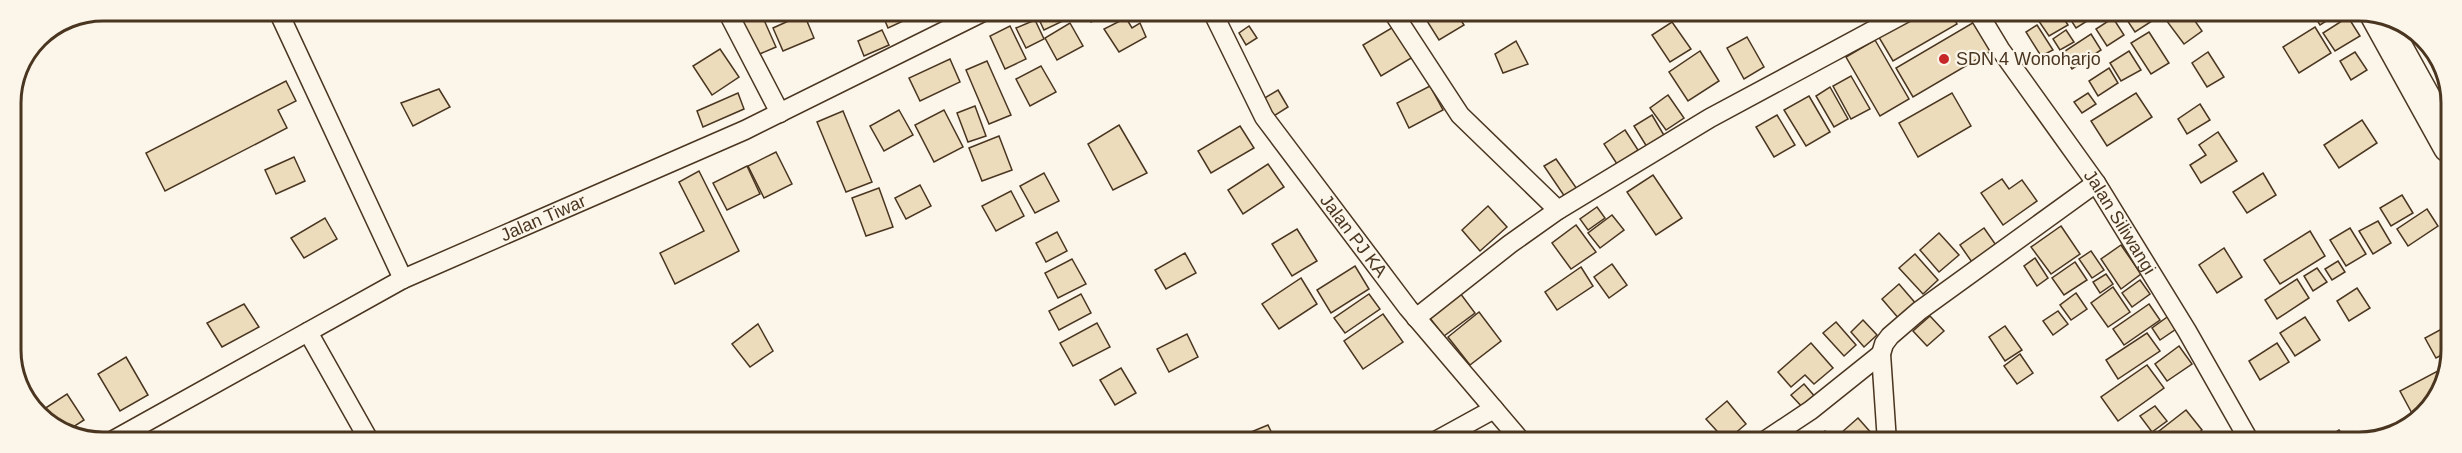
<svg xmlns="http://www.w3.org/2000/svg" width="2462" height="453" viewBox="0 0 2462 453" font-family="Helvetica,sans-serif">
  <rect width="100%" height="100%" fill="#fbf6e9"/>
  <g fill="#ecdcbc" stroke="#4a3520" stroke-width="1.5">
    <polygon points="735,11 760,11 776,47 755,56"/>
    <polygon points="881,11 909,11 912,17 888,28"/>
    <polygon points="1035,11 1060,11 1065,20 1044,30"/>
    <polygon points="1085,11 1112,11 1091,22"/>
    <polygon points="1425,11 1455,11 1464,25 1439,40 1422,13"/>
    <polygon points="1916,11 1950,11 1957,24 1893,61 1877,34"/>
    <polygon points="2038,11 2059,11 2068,25 2049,36 2034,14"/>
    <polygon points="2071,11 2099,11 2100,13 2076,28 2067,14"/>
    <polygon points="2127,11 2146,11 2152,21 2135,32 2123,14"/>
    <polygon points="2177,11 2188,11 2202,31 2184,44 2166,20"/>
    <polygon points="2311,11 2334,11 2336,15 2320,25"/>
    <polygon points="804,14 814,38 783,51 773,28"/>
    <polygon points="2348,17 2360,36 2335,51 2323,33"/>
    <polygon points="1126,18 1132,28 1140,23 1146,37 1119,52 1104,29"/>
    <polygon points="2113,18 2124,35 2107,46 2096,29"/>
    <polygon points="1035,20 1044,39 1026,48 1016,28"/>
    <polygon points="1976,21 1993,50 1913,97 1896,68"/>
    <polygon points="1672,22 1691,49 1670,62 1652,35"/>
    <polygon points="1070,23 1083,46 1057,60 1045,38"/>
    <polygon points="2037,25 2053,50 2041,56 2026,32"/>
    <polygon points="1010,26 1026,59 1005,69 990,36"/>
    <polygon points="1249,26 1257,38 1246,45 1239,33"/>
    <polygon points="1395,26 1413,57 1381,76 1363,45"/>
    <polygon points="2315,27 2331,53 2299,73 2283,47"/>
    <polygon points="882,30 889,45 864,56 858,41"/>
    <polygon points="2066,30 2074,42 2060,50 2053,39"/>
    <polygon points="2149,32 2169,63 2151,74 2131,43"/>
    <polygon points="2091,34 2101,50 2072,69 2062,53"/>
    <polygon points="1747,37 1764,67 1744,79 1727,48"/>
    <polygon points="1875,40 1909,99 1880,116 1846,57"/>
    <polygon points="1516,41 1528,64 1503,73 1495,54"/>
    <polygon points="720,49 739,77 712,95 693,66"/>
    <polygon points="1700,51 1719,81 1688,101 1669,72"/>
    <polygon points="2129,51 2141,70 2121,81 2110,63"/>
    <polygon points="2208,52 2224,77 2207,87 2192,63"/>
    <polygon points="2355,52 2367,70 2351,80 2340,61"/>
    <polygon points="950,59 960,82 920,101 909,78"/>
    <polygon points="987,61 1011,115 989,124 966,70"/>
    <polygon points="1041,66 1056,92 1030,106 1016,79"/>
    <polygon points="2109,68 2118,83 2098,96 2089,81"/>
    <polygon points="1851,76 1870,109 1851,119 1833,86"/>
    <polygon points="286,81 296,101 278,110 287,128 165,191 146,153"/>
    <polygon points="1430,86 1443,110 1409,128 1397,103"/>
    <polygon points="1830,87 1848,119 1834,127 1816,96"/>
    <polygon points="439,89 450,107 413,126 401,103"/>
    <polygon points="1278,90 1288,107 1269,119 1258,102"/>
    <polygon points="738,93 744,109 703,127 697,111"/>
    <polygon points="1952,93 1971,126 1918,157 1899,123"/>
    <polygon points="2088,93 2096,104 2082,113 2074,102"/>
    <polygon points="2136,93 2152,117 2107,146 2091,121"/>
    <polygon points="1668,95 1684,118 1666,130 1650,108"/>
    <polygon points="1809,96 1830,132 1806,146 1784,110"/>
    <polygon points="2200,104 2210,120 2187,134 2178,119"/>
    <polygon points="975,106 986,136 968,142 957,113"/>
    <polygon points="899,110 913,135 884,151 870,126"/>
    <polygon points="944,110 963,147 934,162 915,125"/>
    <polygon points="843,111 872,182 846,192 817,122"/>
    <polygon points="1652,115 1665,137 1647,147 1634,126"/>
    <polygon points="1777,115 1795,145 1774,157 1756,127"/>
    <polygon points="2362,120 2377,143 2339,168 2324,145"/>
    <polygon points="1119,125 1147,173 1113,190 1088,144"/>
    <polygon points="1240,126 1254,148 1211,173 1198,151"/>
    <polygon points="1625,130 1638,150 1617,164 1604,144"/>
    <polygon points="2218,132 2237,161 2201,183 2190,165 2206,155 2199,145"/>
    <polygon points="999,136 1012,170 982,181 969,148"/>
    <polygon points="776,152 792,184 764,198 748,166"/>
    <polygon points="294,157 305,181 276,194 265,170"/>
    <polygon points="1556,159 1577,189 1565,197 1544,166"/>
    <polygon points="1268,164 1284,187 1243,214 1228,190"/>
    <polygon points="747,166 760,194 727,210 713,183"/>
    <polygon points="699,171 739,251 675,284 660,253 704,231 679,182"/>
    <polygon points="1044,173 1059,201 1035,213 1020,186"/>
    <polygon points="2263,173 2276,195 2247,213 2233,192"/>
    <polygon points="1653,175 1682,218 1656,235 1627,192"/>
    <polygon points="2002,179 2009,189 2022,180 2037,201 2003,225 1981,193"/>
    <polygon points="920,185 931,206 906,219 895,198"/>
    <polygon points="879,188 893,227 866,236 852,198"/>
    <polygon points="1011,191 1024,216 996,231 982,206"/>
    <polygon points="2402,195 2413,213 2391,226 2380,208"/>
    <polygon points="1488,206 1507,227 1480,251 1462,230"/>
    <polygon points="1597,207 1605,218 1588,230 1580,219"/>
    <polygon points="2427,209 2438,226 2408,246 2397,229"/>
    <polygon points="1612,215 1624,230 1600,248 1588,233"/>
    <polygon points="325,218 337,239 304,258 291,238"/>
    <polygon points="2378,221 2391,243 2373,254 2359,231"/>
    <polygon points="1576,225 1596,252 1571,269 1552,243"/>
    <polygon points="2061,226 2080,254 2051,274 2031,247"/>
    <polygon points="1984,228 1998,248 1974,265 1960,245"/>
    <polygon points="2350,228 2366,254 2346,266 2330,240"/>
    <polygon points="1297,229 1317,261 1292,276 1272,244"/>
    <polygon points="2310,231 2325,256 2280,284 2264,260"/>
    <polygon points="1057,232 1067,251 1046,262 1036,243"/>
    <polygon points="1939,233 1959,255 1939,272 1920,250"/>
    <polygon points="2121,245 2141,274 2121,289 2101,259"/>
    <polygon points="2224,248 2242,277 2217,293 2199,265"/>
    <polygon points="2091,251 2104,270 2092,278 2079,259"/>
    <polygon points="1185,253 1196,273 1166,289 1155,270"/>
    <polygon points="1915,254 1938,280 1923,294 1899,268"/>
    <polygon points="2035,258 2048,278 2037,286 2024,266"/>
    <polygon points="1072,259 1086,284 1058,298 1045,273"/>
    <polygon points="2338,261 2345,272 2332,280 2325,269"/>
    <polygon points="2075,262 2087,280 2064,295 2052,278"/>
    <polygon points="1612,264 1627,285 1609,298 1594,277"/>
    <polygon points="1355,266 1369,289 1331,313 1317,290"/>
    <polygon points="1581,267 1593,286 1557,310 1545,292"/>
    <polygon points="2317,268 2327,282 2313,291 2304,276"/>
    <polygon points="2106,274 2113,284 2100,293 2093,282"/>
    <polygon points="1301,278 1317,304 1279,329 1262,304"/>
    <polygon points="2297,279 2309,298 2277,319 2265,300"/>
    <polygon points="2140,280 2150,294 2132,307 2122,293"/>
    <polygon points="1899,284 1917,305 1900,320 1882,299"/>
    <polygon points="2113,287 2130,312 2108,327 2091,303"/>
    <polygon points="2357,288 2370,308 2349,321 2337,301"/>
    <polygon points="1460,293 1475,313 1444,336 1429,317"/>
    <polygon points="2076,293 2087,309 2071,320 2060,305"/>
    <polygon points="1081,294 1091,313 1059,330 1049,311"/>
    <polygon points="1369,294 1380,309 1345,333 1334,318"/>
    <polygon points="244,304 259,327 222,347 207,323"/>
    <polygon points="2149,304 2160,320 2124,345 2113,329"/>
    <polygon points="2058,311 2068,324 2053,335 2043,321"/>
    <polygon points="1479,312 1501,341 1470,365 1448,337"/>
    <polygon points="1383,314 1403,342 1363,369 1344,341"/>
    <polygon points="2170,315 2179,327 2160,340 2152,328"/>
    <polygon points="1930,316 1944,331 1927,346 1913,331"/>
    <polygon points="2305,317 2320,340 2295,356 2280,333"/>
    <polygon points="1863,320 1877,335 1864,347 1851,332"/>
    <polygon points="1836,322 1856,345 1844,356 1823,333"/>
    <polygon points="1097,323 1110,347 1073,366 1060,343"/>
    <polygon points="758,324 773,351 750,367 732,344"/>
    <polygon points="2451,324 2451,350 2436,358 2425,338"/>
    <polygon points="2005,326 2022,350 2005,361 1989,337"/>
    <polygon points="2147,333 2160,351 2118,379 2106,360"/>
    <polygon points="1187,334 1198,357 1169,372 1157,349"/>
    <polygon points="1811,343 1833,368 1814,384 1805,375 1791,387 1778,372"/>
    <polygon points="2277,343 2289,362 2260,380 2249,361"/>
    <polygon points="2179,346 2192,364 2167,381 2155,364"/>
    <polygon points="2020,354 2033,373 2017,384 2004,366"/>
    <polygon points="126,357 148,395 120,411 98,374"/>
    <polygon points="2147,365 2164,388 2118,421 2101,397"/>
    <polygon points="2449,365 2424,411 2414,417 2400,391"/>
    <polygon points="1121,368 1136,393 1115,405 1100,380"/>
    <polygon points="1804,384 1816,398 1804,409 1791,395"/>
    <polygon points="67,394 84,420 67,431 55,425 44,409"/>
    <polygon points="1727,401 1746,424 1726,441 1706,419"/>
    <polygon points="2155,406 2167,421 2152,432 2140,416"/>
    <polygon points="2186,410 2202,430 2187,442 2145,442"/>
    <polygon points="1858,418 1873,435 1865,442 1812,442 1825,431 1833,440"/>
    <polygon points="1268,425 1276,442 1241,442 1239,437"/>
    <polygon points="2339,430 2348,442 2320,442"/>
    <polygon points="2274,434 2279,442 2263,442"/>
  </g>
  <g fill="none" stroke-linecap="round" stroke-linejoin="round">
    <g stroke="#4a3520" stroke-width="21">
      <g id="street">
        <polyline points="278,11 403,279"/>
        <polyline points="727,11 780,113"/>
        <path id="s1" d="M1212,11L1264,117L1408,308L1522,442"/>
        <polyline points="1392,11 1460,115 1558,210"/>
        <path id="s2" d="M1977,11L2000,49L2096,183L2187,331L2250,442"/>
        <polyline points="1416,318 1510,244 1558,210 1710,118 1909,11"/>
        <polyline points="308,332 370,442"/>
        <path id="s3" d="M110,442L403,279L745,130L985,11"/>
        <polyline points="1434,442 1494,409"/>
        <polyline points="1763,442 1811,410 1881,354"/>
        <polyline points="1887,442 1881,354 1884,344 1890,336 1919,311 2096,183"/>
      </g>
    </g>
    <g stroke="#4a3520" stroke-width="36">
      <polyline id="highway" points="2377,14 2450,146"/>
    </g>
    <use href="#street" stroke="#fbf6e9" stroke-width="18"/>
    <use href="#highway" stroke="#fbf6e9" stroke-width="33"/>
  </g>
  <circle fill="#c62828" stroke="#fbf6e9" stroke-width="2" cx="1944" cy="59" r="6"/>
  <g text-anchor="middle" stroke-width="4.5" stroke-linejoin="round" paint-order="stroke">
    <g font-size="18" fill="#4a3520" stroke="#fbf6e9" text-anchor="start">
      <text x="1956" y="65">SDN 4 Wonoharjo</text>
    </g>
    <g font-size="18" fill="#4a3520" stroke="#fbf6e9">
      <text dy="6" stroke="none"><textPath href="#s3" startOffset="488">Jalan Tiwar</textPath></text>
      <text dy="6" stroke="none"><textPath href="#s2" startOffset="255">Jalan Siliwangi</textPath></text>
      <text dy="6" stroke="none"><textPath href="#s1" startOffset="267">Jalan PJ KA</textPath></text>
    </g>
  </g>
  <path d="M0 0H2462V453H0ZM103 21H2359A82 82 0 0 1 2441 103V350A82 82 0 0 1 2359 432H103A82 82 0 0 1 21 350V103A82 82 0 0 1 103 21Z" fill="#fbf6e9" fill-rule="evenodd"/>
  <path fill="none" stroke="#4a3520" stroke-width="3" d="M103 21H2359A82 82 0 0 1 2441 103V350A82 82 0 0 1 2359 432H103A82 82 0 0 1 21 350V103A82 82 0 0 1 103 21Z"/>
</svg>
